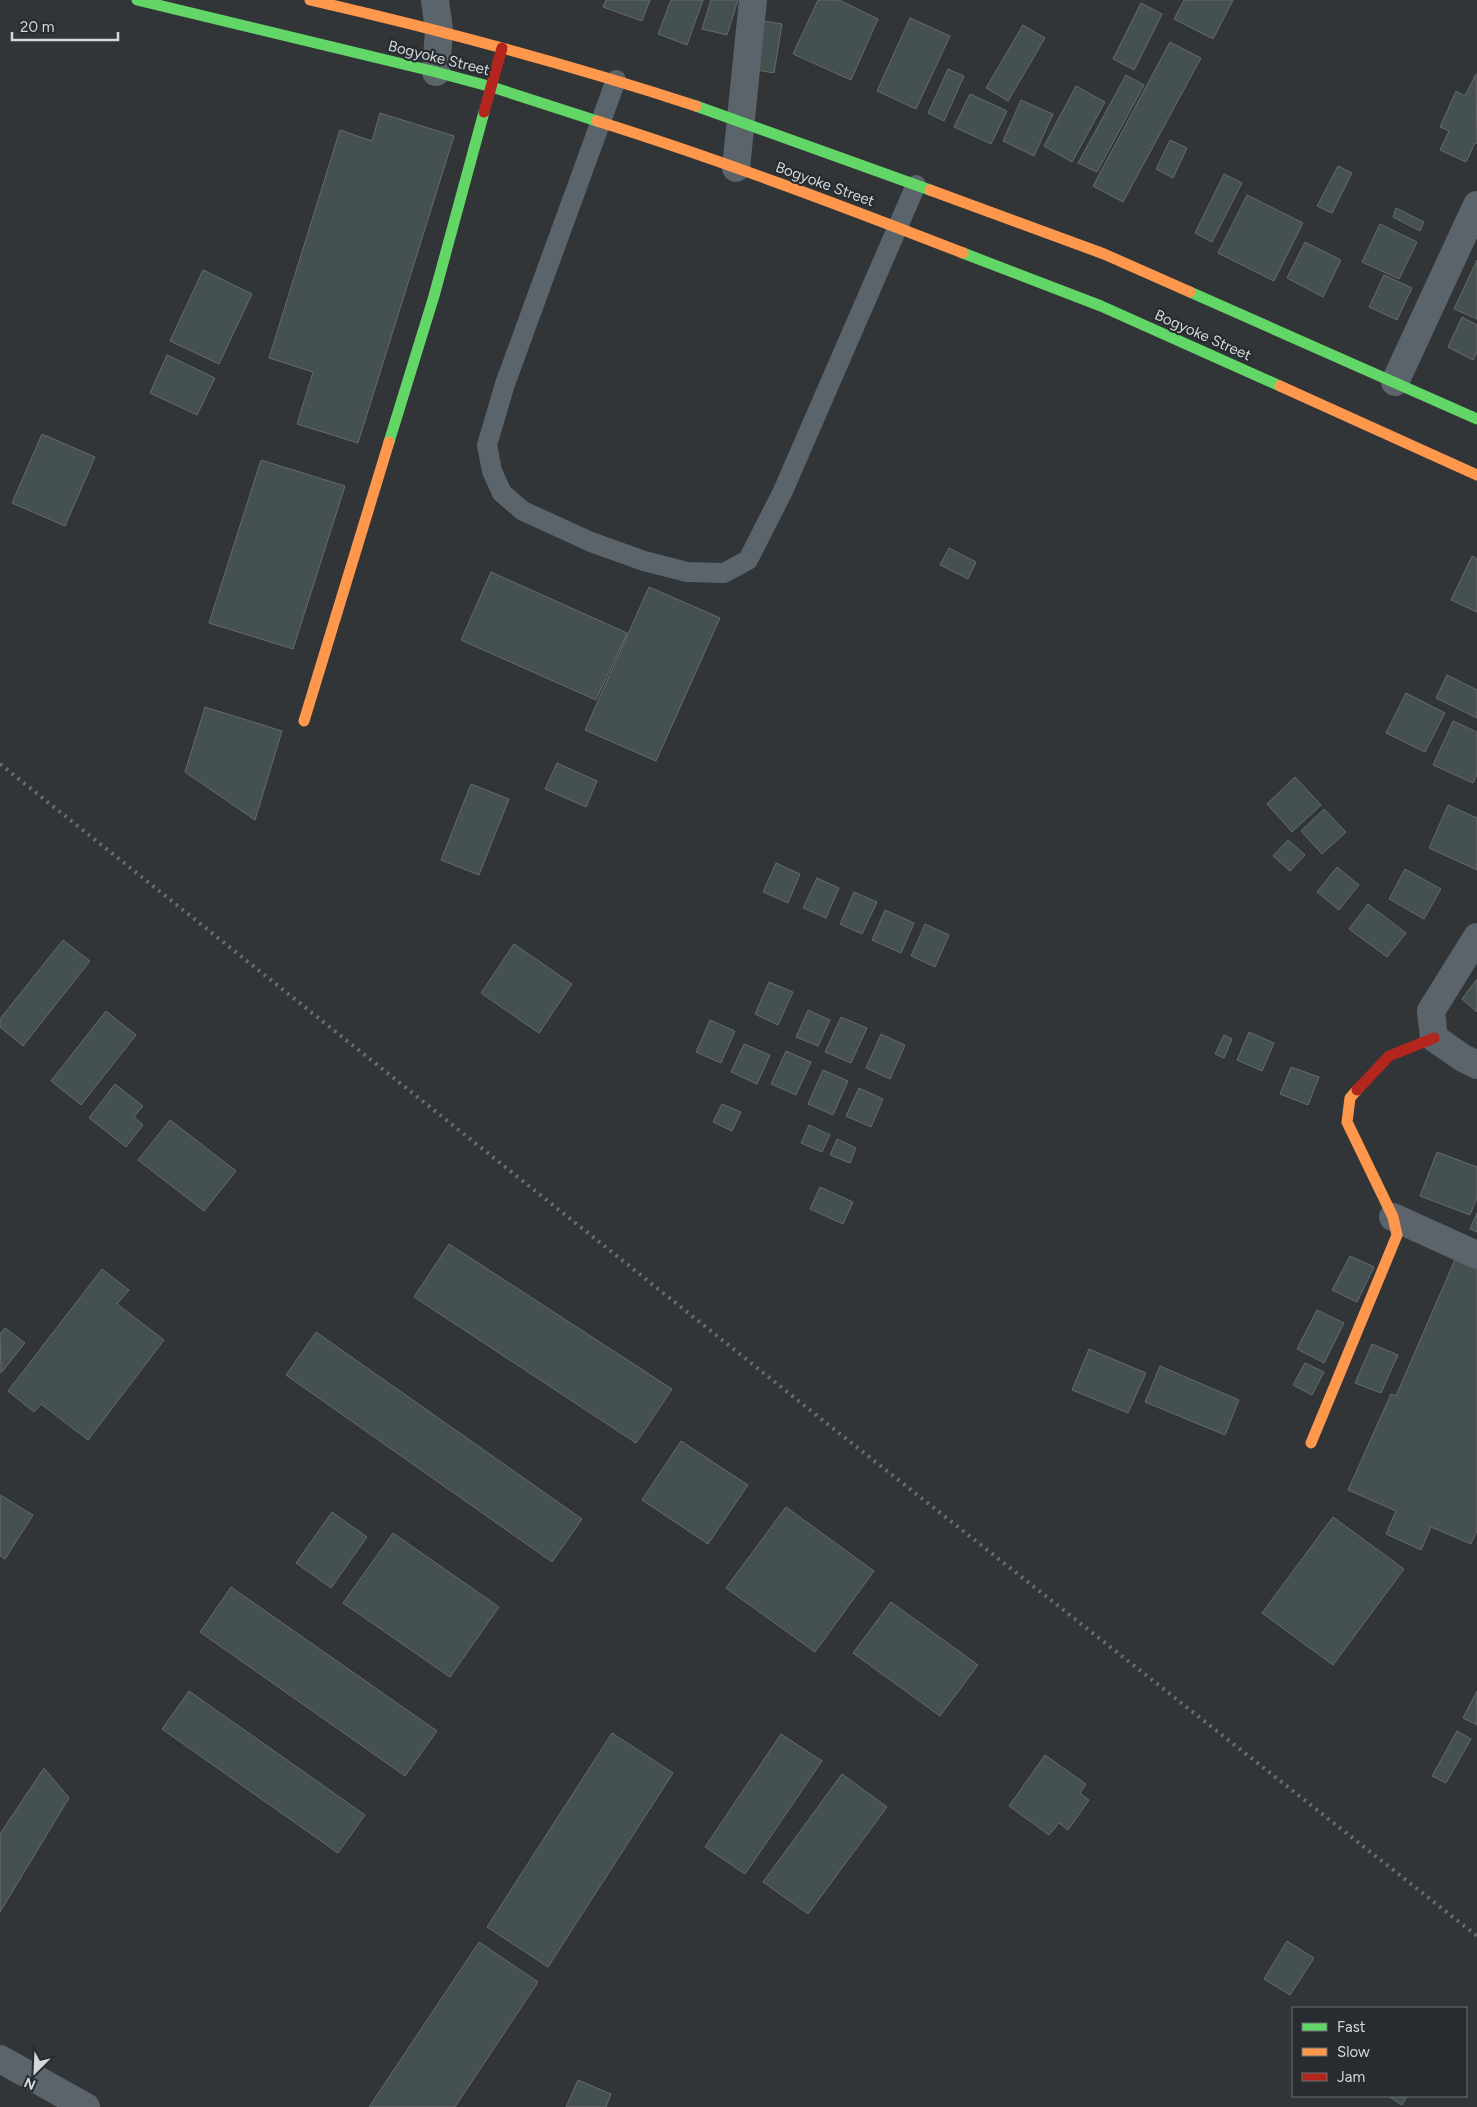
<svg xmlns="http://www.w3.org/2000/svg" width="1477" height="2107" viewBox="0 0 1477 2107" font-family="Figtree,sans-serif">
  <rect width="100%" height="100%" fill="#323537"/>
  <g fill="#455051" stroke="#676a6b">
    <polygon points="606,0 650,0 642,21 603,7"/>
    <polygon points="671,0 703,0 687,45 658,34"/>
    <polygon points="711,0 738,0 727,35 702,29"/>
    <polygon points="818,0 839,0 878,19 851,80 793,54"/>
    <polygon points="1184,0 1233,0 1213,39 1174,19"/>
    <polygon points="1141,3 1162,14 1134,70 1113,59"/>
    <polygon points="910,18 950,36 916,109 877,91"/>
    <polygon points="764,21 782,24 774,73 756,70"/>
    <polygon points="1023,25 1045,38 1008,101 986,88"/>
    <polygon points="1170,42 1201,58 1123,202 1093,186"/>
    <polygon points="948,69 964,76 944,121 928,113"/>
    <polygon points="1476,74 1477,144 1475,143 1466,162 1440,150 1449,131 1440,127 1456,91 1465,96"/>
    <polygon points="1126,75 1144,85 1097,172 1078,163"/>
    <polygon points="1076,86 1105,102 1072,162 1044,146"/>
    <polygon points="970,94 1007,111 991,144 954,127"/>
    <polygon points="1021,100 1053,114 1034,156 1003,141"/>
    <polygon points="380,113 454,136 358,443 297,424 313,372 269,358 340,130 372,141"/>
    <polygon points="1170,140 1187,148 1173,178 1156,169"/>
    <polygon points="1338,166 1352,173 1332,213 1317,206"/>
    <polygon points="1224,174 1242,183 1212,242 1195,233"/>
    <polygon points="1247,195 1303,223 1274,281 1218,253"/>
    <polygon points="1396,208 1424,222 1420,231 1393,217"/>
    <polygon points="1380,224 1417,242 1399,279 1362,262"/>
    <polygon points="1305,242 1341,260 1323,297 1287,278"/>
    <polygon points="1477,260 1477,319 1454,309"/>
    <polygon points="203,270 252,294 219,364 170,341"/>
    <polygon points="1384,275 1412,288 1397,320 1369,307"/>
    <polygon points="1462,317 1477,325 1477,352 1473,360 1448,347"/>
    <polygon points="167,355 215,378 197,415 150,393"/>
    <polygon points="42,434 95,457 65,526 12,503"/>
    <polygon points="261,460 345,486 293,649 209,623"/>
    <polygon points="949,548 976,562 968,579 940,565"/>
    <polygon points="1472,556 1477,559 1477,612 1451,600"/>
    <polygon points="491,572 627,633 596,700 461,640"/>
    <polygon points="649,587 720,618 656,761 585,730"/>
    <polygon points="1447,675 1477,690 1477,718 1436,698"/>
    <polygon points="1406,693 1445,713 1425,752 1386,733"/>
    <polygon points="205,707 282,731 255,820 185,772"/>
    <polygon points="1453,721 1477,732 1477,774 1473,783 1433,765"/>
    <polygon points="557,763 597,781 586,807 545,789"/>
    <polygon points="1295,777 1321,805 1292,832 1267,804"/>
    <polygon points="471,784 509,799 479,875 441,860"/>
    <polygon points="1448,805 1477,818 1477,870 1429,848"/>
    <polygon points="1324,809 1346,832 1322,854 1301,831"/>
    <polygon points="1288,840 1305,855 1290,871 1273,856"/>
    <polygon points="776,863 800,874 788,903 763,892"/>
    <polygon points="1337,867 1359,885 1339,910 1317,892"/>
    <polygon points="1405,869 1441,889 1424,919 1389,899"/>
    <polygon points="817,878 839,888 826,918 803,908"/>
    <polygon points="854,892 877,902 862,934 840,924"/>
    <polygon points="1368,904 1406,933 1387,957 1349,929"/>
    <polygon points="885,910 914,923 901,953 872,940"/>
    <polygon points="925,924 949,935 935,967 911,956"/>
    <polygon points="63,940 90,961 23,1046 0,1027 0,1019"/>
    <polygon points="514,944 572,984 539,1033 481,993"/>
    <polygon points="1477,979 1477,1012 1462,999"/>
    <polygon points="769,982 793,992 778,1025 755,1014"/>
    <polygon points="808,1010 830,1020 818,1046 796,1037"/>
    <polygon points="106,1011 136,1035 81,1105 51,1081"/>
    <polygon points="841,1017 867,1028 851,1063 825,1052"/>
    <polygon points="710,1020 735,1031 721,1063 696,1052"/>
    <polygon points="1249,1032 1274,1043 1262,1071 1237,1060"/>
    <polygon points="881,1034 905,1045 890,1079 866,1068"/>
    <polygon points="1224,1035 1232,1039 1224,1058 1215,1054"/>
    <polygon points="744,1044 770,1055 757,1084 731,1072"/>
    <polygon points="786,1051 811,1062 796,1095 771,1084"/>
    <polygon points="1291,1067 1319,1077 1308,1105 1280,1094"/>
    <polygon points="823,1070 848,1081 833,1115 808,1104"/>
    <polygon points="115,1084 143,1106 134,1117 143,1125 126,1147 89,1118"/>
    <polygon points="859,1088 883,1099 871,1127 846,1116"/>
    <polygon points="722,1104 741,1112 732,1131 713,1122"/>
    <polygon points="170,1120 236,1171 204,1211 138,1160"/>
    <polygon points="809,1125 830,1135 822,1152 801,1143"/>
    <polygon points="837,1139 856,1148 850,1163 830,1155"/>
    <polygon points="1437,1152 1477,1167 1477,1198 1470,1215 1420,1196"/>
    <polygon points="820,1187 853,1202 843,1224 810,1209"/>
    <polygon points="1477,1213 1477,1232 1470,1229"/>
    <polygon points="449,1244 672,1389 636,1443 414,1297"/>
    <polygon points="1457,1255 1477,1263 1477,1531 1471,1544 1431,1527 1421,1550 1386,1534 1396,1511 1348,1490 1391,1394 1396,1396"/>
    <polygon points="1350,1256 1374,1267 1357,1302 1332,1290"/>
    <polygon points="102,1269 129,1290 117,1304 164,1340 88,1440 41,1404 34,1412 8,1391"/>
    <polygon points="1317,1310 1344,1323 1324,1363 1297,1349"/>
    <polygon points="5,1328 25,1343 1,1373 0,1334"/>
    <polygon points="316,1332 582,1519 552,1562 286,1375"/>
    <polygon points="1372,1344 1398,1355 1381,1393 1355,1383"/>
    <polygon points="1089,1349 1146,1373 1128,1413 1072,1390"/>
    <polygon points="1305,1363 1324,1372 1312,1395 1293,1385"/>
    <polygon points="1160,1366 1239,1400 1225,1435 1145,1402"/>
    <polygon points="681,1441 748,1485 708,1544 642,1500"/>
    <polygon points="0,1495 33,1515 5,1559 0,1556"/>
    <polygon points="786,1507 874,1571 815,1652 726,1588"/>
    <polygon points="332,1512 367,1537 331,1588 296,1563"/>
    <polygon points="1333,1517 1404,1569 1333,1665 1262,1613"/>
    <polygon points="393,1533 499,1607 450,1677 343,1603"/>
    <polygon points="231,1587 437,1731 405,1776 200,1632"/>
    <polygon points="891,1602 978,1665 940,1716 853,1653"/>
    <polygon points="189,1691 365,1815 338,1853 162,1729"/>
    <polygon points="1477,1691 1477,1725 1463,1718"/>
    <polygon points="1457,1731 1471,1739 1446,1783 1432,1776"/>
    <polygon points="612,1733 673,1773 548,1967 487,1927"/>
    <polygon points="781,1734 822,1761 745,1874 705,1847"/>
    <polygon points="1045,1755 1086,1784 1080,1793 1089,1800 1068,1830 1059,1823 1049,1835 1009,1806"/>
    <polygon points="44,1768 69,1798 0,1912 0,1834"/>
    <polygon points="842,1774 887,1807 808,1914 763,1882"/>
    <polygon points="1287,1941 1314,1958 1290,1995 1264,1979"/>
    <polygon points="479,1942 538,1982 455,2107 369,2107"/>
    <polygon points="578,2080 611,2094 606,2107 566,2107"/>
    <polygon points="1388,2096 1407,2096 1402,2105"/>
  </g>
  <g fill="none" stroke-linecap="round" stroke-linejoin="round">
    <polyline stroke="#5b636b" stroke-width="20" points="616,80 505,384 487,445 492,471 502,493 523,511 591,542 644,561 687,572 724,573 748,560 783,491 916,185"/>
    <g stroke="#5b636b" stroke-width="28">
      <polyline points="435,0 439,30 436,72"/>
      <polyline points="736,168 753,0"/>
      <polyline points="1395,382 1477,205"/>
      <polyline points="1477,937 1431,1011 1434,1038 1463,1058 1477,1065"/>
      <polyline points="1393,1217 1477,1255"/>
      <polyline points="0,2059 86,2107"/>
    </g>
    <g stroke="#63d668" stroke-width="11">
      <polyline points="137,0 436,72 492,87 597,121"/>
      <polyline points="696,106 930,190"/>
      <polyline points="963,253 1101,306 1280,386"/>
      <polyline points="1190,292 1477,419"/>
      <polyline points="389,442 434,296 484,112"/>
    </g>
    <g stroke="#ff974d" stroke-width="11">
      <path d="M310,0C441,30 568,64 696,106"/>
      <path d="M597,121C721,160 842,206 963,253"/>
      <polyline points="930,190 1104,254 1190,292"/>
      <polyline points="1280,386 1477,475"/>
      <polyline points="304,721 389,442"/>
      <polyline points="1311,1443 1397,1235 1393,1217 1347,1122 1350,1098 1357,1090"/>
    </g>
    <g stroke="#b3261e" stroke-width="11">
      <polyline points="484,112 502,48"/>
      <polyline points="1357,1090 1389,1056 1434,1038"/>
    </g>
    <polyline stroke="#686c72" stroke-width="4" stroke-dasharray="2.5 5" stroke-linecap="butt" points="0,764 830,1426 1477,1936"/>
  </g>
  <g text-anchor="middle" stroke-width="4.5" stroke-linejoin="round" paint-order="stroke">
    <g font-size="15" fill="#d5d8da" stroke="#262c2f">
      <text transform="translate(439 58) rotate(14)" y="5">Bogyoke Street</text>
      <text transform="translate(825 184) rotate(20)" y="5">Bogyoke Street</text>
      <text transform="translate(1203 335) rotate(24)" y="5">Bogyoke Street</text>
    </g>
  </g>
  <rect x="1292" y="2007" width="175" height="90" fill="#262c2f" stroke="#6c7173"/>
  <rect x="1302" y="2023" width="25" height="8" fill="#63d668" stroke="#6c7173"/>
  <text x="1337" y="2032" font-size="15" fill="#d5d8da">Fast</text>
  <rect x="1302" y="2048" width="25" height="8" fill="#ff974d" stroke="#6c7173"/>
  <text x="1337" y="2057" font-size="15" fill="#d5d8da">Slow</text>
  <rect x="1302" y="2073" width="25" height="8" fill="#b3261e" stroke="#6c7173"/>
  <text x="1337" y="2082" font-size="15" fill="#d5d8da">Jam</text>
  <g transform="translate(35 2072) rotate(204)" stroke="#262c2f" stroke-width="4" paint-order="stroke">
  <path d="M0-4L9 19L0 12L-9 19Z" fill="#d5d8da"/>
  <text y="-8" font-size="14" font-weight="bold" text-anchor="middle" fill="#d5d8da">N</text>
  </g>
  <path d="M12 32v8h106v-8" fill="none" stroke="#d5d8da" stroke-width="2.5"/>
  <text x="20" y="32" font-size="15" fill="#d5d8da" stroke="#262c2f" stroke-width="4" paint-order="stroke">20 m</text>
</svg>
